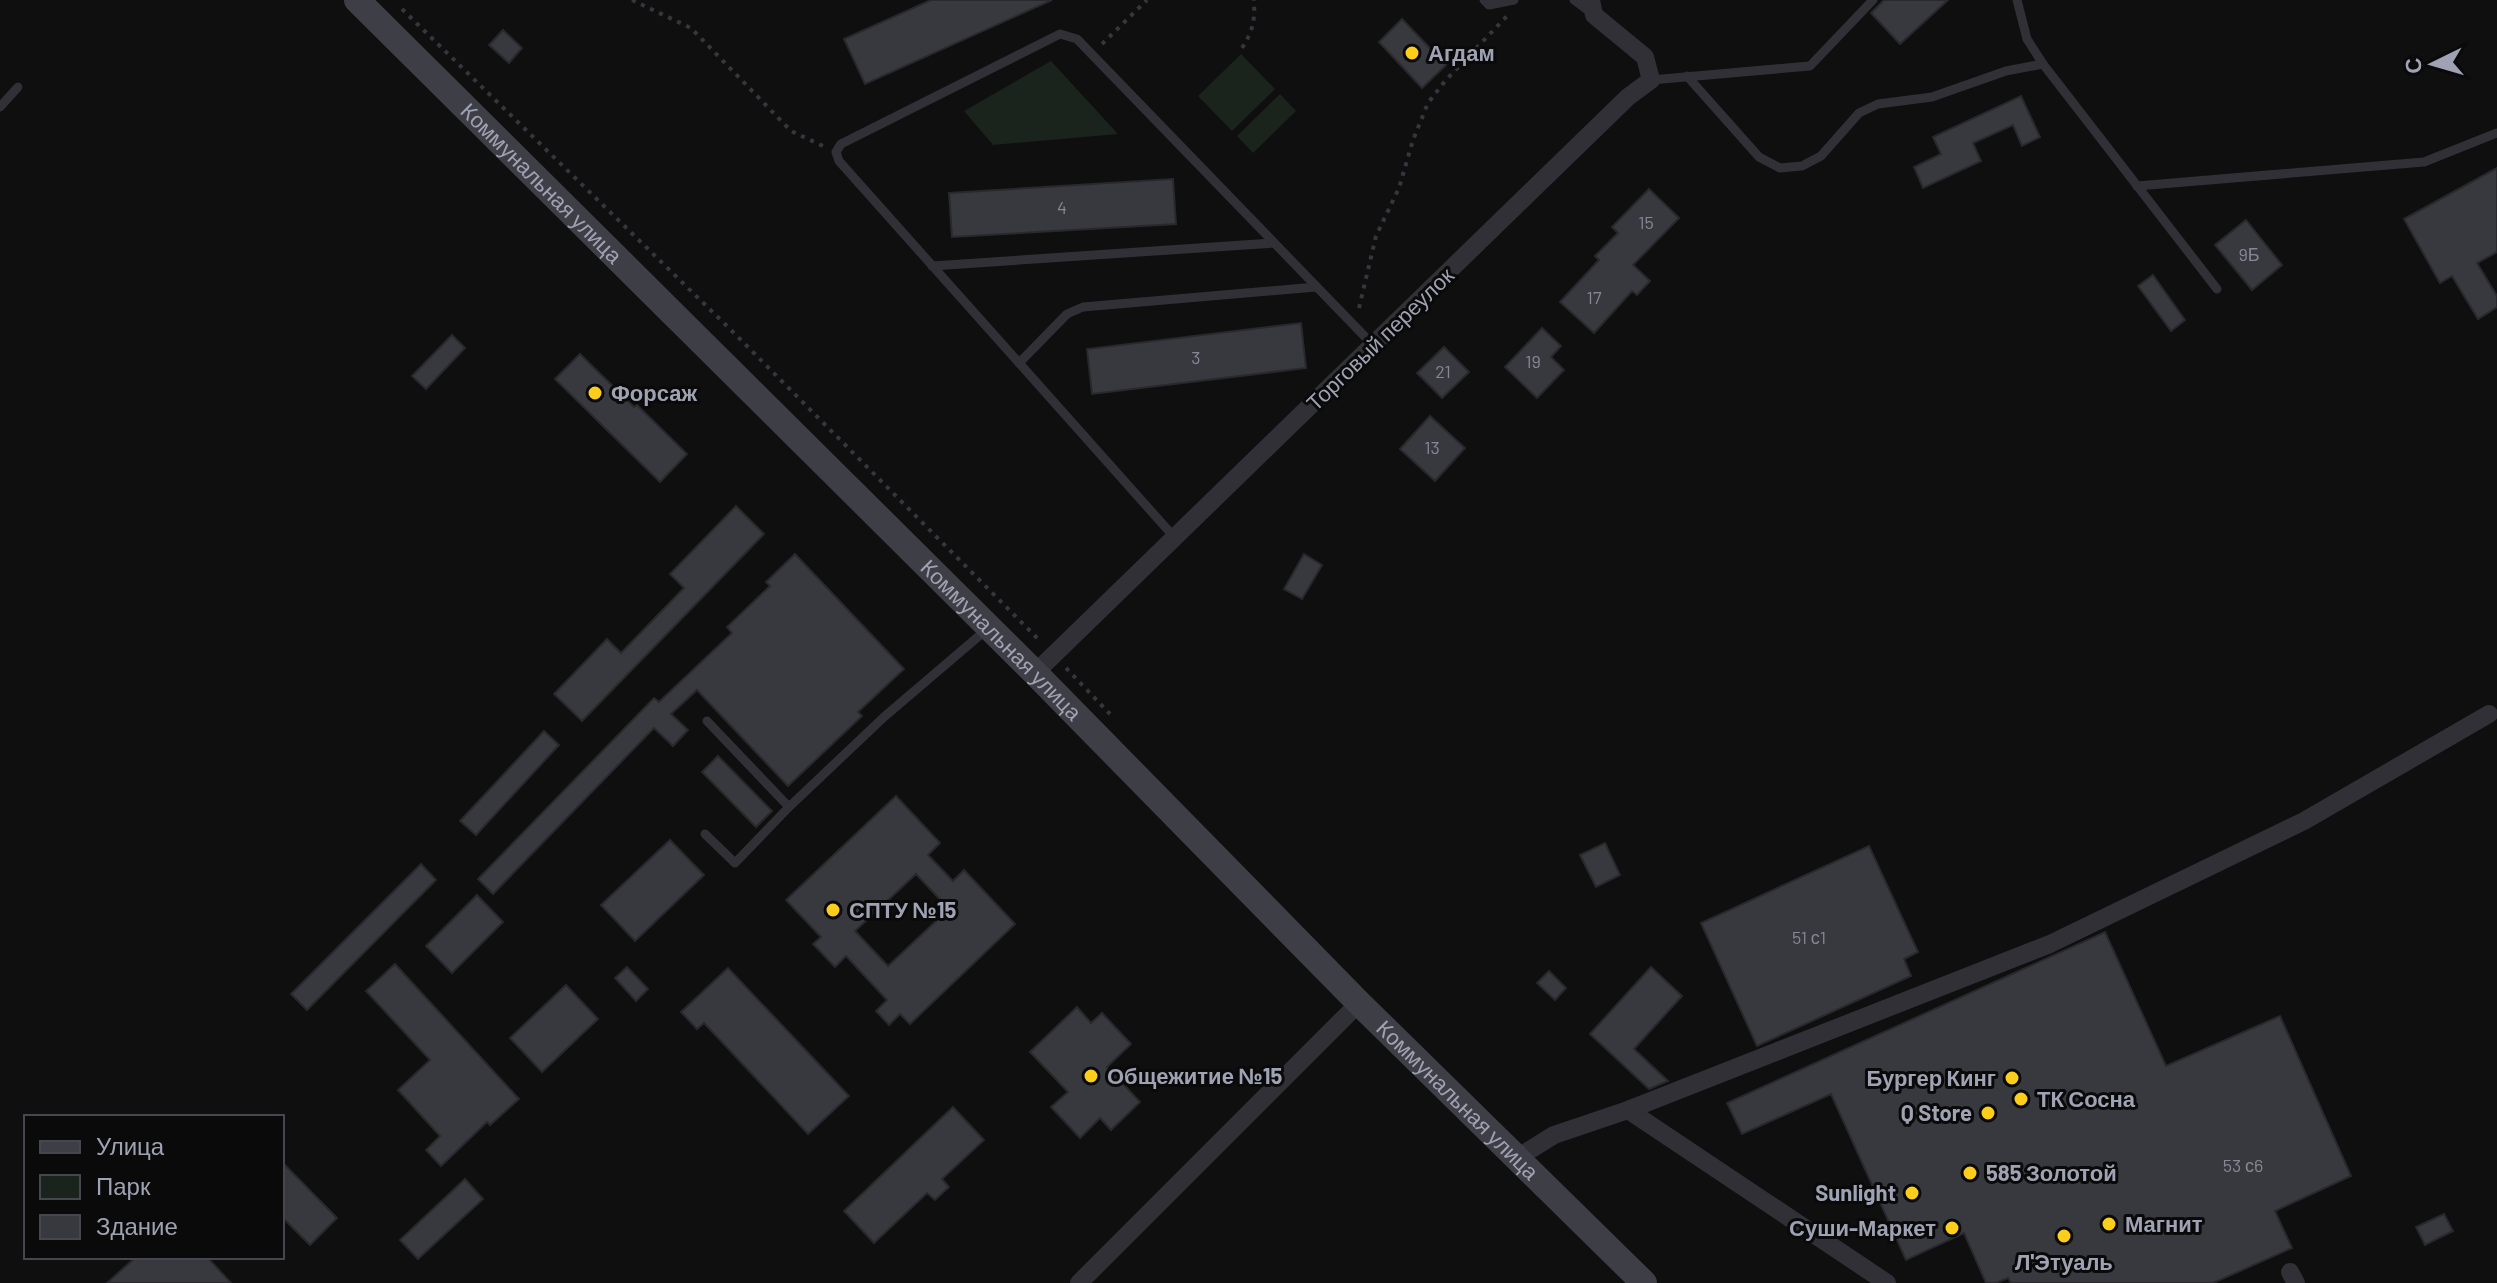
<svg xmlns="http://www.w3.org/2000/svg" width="2497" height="1283" viewBox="0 0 2497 1283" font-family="Barlow,sans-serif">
  <rect width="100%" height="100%" fill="#0f0f10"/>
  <g fill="#1b231d">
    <polygon points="1241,54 1275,89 1232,131 1198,96"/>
    <polygon points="1051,61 1118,134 993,145 964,111"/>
    <polygon points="1280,94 1296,111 1253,153 1237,136"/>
  </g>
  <g fill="#38393e" stroke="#29292d" stroke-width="2" fill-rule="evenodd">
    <polygon points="931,0 1052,0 865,84 844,39"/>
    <polygon points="1884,0 1948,0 1900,44 1871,13"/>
    <polygon points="1402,19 1446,65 1422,88 1379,42"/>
    <polygon points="503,30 522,48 509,63 489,45"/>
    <polygon points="2021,96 2040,137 2022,146 2013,125 1973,143 1981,161 1923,188 1914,167 1941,154 1933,137"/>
    <polygon points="2497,168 2497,252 2477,263 2497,296 2497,307 2478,319 2452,276 2440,283 2404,219"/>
    <polygon points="1173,179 1176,224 952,237 949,193"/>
    <polygon points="1649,189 1679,218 1633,265 1650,281 1637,295 1632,291 1594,333 1560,302 1599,260 1595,256 1618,233 1612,227"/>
    <polygon points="2246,220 2282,265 2252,290 2215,245"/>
    <polygon points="2153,275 2185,320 2171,331 2138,286"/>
    <polygon points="1301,323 1306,368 1092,394 1087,349"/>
    <polygon points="1542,328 1561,346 1551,357 1564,370 1537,398 1505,367"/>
    <polygon points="452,335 465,348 426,389 412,376"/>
    <polygon points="1444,347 1469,372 1442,398 1417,373"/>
    <polygon points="580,354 634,407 637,405 687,454 660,482 555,379"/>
    <polygon points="1430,416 1465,448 1435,481 1400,449"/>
    <polygon points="736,506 764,534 582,721 554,694 607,639 621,653 684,588 670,574"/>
    <polygon points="795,554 904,669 858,712 862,716 788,786 697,690 671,714 688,730 673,746 654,728 493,894 478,879 654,698 659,702 732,633 727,627 770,586 766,582"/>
    <polygon points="1304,554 1322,565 1302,599 1284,589"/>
    <polygon points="544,731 559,745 476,835 460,821"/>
    <polygon points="718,756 772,811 756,827 702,772"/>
    <path d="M896,796L940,843L928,855L953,881L964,870L1015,924L910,1024L900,1014L889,1025L876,1011L887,1000L846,956L835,967L813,944L821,937L786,900ZM916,874L949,909L888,966L855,931Z"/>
    <polygon points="670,840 704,875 635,941 601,905"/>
    <polygon points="1605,843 1620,875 1596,887 1580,855"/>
    <polygon points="1869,846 1918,952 1904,959 1911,976 1757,1046 1701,923"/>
    <polygon points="421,864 436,880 307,1010 291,994"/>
    <polygon points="477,895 503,922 452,973 426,946"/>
    <polygon points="2105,932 2166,1066 2280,1016 2351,1176 2275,1211 2292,1248 2213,1283 2011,1283 2008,1278 1996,1283 1986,1283 1964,1233 1906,1260 1831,1094 1742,1134 1727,1103"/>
    <polygon points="395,964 519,1099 490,1125 487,1122 441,1166 426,1150 440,1136 398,1090 430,1060 366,991"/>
    <polygon points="627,967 648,989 636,1001 615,978"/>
    <polygon points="1651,967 1682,996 1634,1049 1668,1081 1649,1089 1590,1034"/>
    <polygon points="728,968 849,1096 808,1134 704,1023 697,1029 681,1012"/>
    <polygon points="1549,971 1566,988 1555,1000 1537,983"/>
    <polygon points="566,985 598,1019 542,1072 510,1038"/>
    <polygon points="1077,1007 1091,1023 1102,1013 1131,1044 1107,1067 1140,1102 1111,1130 1100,1118 1080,1138 1051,1107 1068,1092 1030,1052"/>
    <polygon points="953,1107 984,1140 942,1179 949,1187 935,1200 927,1193 874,1243 844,1211"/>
    <polygon points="282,1162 337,1218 310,1245 282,1217"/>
    <polygon points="465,1179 483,1199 418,1259 400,1240"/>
    <polygon points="2444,1214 2453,1231 2425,1245 2416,1227"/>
    <polygon points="136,1257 207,1257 231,1283 107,1283"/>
  </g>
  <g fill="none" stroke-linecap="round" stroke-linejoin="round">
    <g stroke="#36373d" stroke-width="4" stroke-dasharray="4 6" stroke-linecap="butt">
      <polyline points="632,0 691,28 791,131 823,146"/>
      <polyline points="402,9 730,329 1041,642"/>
      <polyline points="1102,44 1147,0"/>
      <path d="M1242,48C1253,31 1255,20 1254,0"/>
      <polyline points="1359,308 1376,236 1399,188 1413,140 1428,103 1445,81 1507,16"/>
      <polyline points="1066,668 1110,714"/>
    </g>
    <g stroke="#303036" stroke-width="9">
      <polyline points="1484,0 1489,5 1514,0"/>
      <polyline points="1574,0 1590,12"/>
      <polyline points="2017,0 2027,39 2043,64 2217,289"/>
      <polyline points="1687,76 1759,157 1780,168 1802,166 1821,156 1859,113 1878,104 1932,97 2006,71 2043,64"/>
      <polyline points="1651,80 1810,66 1873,0"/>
      <polyline points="0,107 18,87"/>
      <polyline points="2137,186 2424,162 2497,133"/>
      <polyline points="932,266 1274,243"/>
      <polyline points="1019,363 1067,314 1083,307 1316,287"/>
      <polyline points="1175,538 839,161 836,152 841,144 1060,34 1077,39 1373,345"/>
      <polyline points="707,721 789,807"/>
      <polyline points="705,834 735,863 789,807 884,717 986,630"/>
    </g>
    <g stroke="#303036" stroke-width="18">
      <polyline points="1035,673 1628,97 1651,80 1645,57 1594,15 1591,0"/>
      <polyline points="1628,1110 1887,1283"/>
      <polyline points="1517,1158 1554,1135 1628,1110 2050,944 2304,821 2489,714"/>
      <polyline points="2290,1272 2296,1283"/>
      <polyline points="1079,1283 1359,1003"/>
    </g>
    <path stroke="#3e3f46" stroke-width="26" id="s1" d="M357,0L1035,673L1359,1003L1644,1283"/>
  </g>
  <g fill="#fcce1b" stroke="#0a0a0b" stroke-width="3">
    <circle cx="1412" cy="53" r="8"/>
    <circle cx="595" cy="393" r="8"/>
    <circle cx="833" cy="910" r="8"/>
    <circle cx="1091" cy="1076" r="8"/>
    <circle cx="2012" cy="1078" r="8"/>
    <circle cx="2021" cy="1099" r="8"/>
    <circle cx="1988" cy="1113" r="8"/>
    <circle cx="1970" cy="1173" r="8"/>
    <circle cx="1912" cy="1193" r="8"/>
    <circle cx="2109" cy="1224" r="8"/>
    <circle cx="1952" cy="1228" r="8"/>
    <circle cx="2064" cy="1236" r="8"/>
  </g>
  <g text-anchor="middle" stroke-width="6" stroke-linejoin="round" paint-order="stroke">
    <g font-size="18" fill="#858895">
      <text x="1062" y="214">4</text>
      <text x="1646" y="229">15</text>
      <text x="2249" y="261">9Б</text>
      <text x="1594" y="304">17</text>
      <text x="1196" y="364">3</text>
      <text x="1533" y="368">19</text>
      <text x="1443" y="378">21</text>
      <text x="1432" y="454">13</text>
      <text x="1809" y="944">51 с1</text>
      <text x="2243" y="1172">53 с6</text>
    </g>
    <g font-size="22" font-weight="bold" fill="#9fa2b2" stroke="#0a0a0b" text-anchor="start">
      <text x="1428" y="61">Агдам</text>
      <text x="611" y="401">Форсаж</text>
      <text x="849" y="918">СПТУ №15</text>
      <text x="1107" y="1084">Общежитие №15</text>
      <text x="1996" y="1086" text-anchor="end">Бургер Кинг</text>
      <text x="2037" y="1107">ТК Сосна</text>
      <text x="1972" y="1121" text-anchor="end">Q Store</text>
      <text x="1986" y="1181">585 Золотой</text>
      <text x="1896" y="1201" text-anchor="end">Sunlight</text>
      <text x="2125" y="1232">Магнит</text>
      <text x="1936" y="1236" text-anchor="end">Суши-Маркет</text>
      <text x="2064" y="1270" text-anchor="middle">Л'Этуаль</text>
    </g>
    <g font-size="22" fill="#9fa2b2" stroke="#0a0a0b">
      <text dy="8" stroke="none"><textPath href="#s1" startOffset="260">Коммунальная улица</textPath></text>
      <text transform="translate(1380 339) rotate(-44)" y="8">Торговый переулок</text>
      <text dy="8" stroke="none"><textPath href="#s1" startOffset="908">Коммунальная улица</textPath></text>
      <text dy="8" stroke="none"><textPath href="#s1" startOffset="1556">Коммунальная улица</textPath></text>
    </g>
  </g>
  <rect x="24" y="1115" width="260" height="144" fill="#0a0a0b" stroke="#46474e" stroke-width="2"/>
  <rect x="40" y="1141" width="40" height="12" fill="#3e3f46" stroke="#46474e" stroke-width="2"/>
  <text x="96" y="1155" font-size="24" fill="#9fa2b2">Улица</text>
  <rect x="40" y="1175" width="40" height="24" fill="#1b231d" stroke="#46474e" stroke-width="2"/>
  <text x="96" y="1195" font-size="24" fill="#9fa2b2">Парк</text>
  <rect x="40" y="1215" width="40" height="24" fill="#38393e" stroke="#46474e" stroke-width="2"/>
  <text x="96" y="1235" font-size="24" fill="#9fa2b2">Здание</text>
  <g transform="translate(2433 64) rotate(265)" stroke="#0a0a0b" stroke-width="6" paint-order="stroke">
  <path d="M0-6L14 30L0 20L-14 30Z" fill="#9fa2b2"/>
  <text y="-12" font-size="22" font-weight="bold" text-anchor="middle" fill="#9fa2b2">С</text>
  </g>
</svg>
